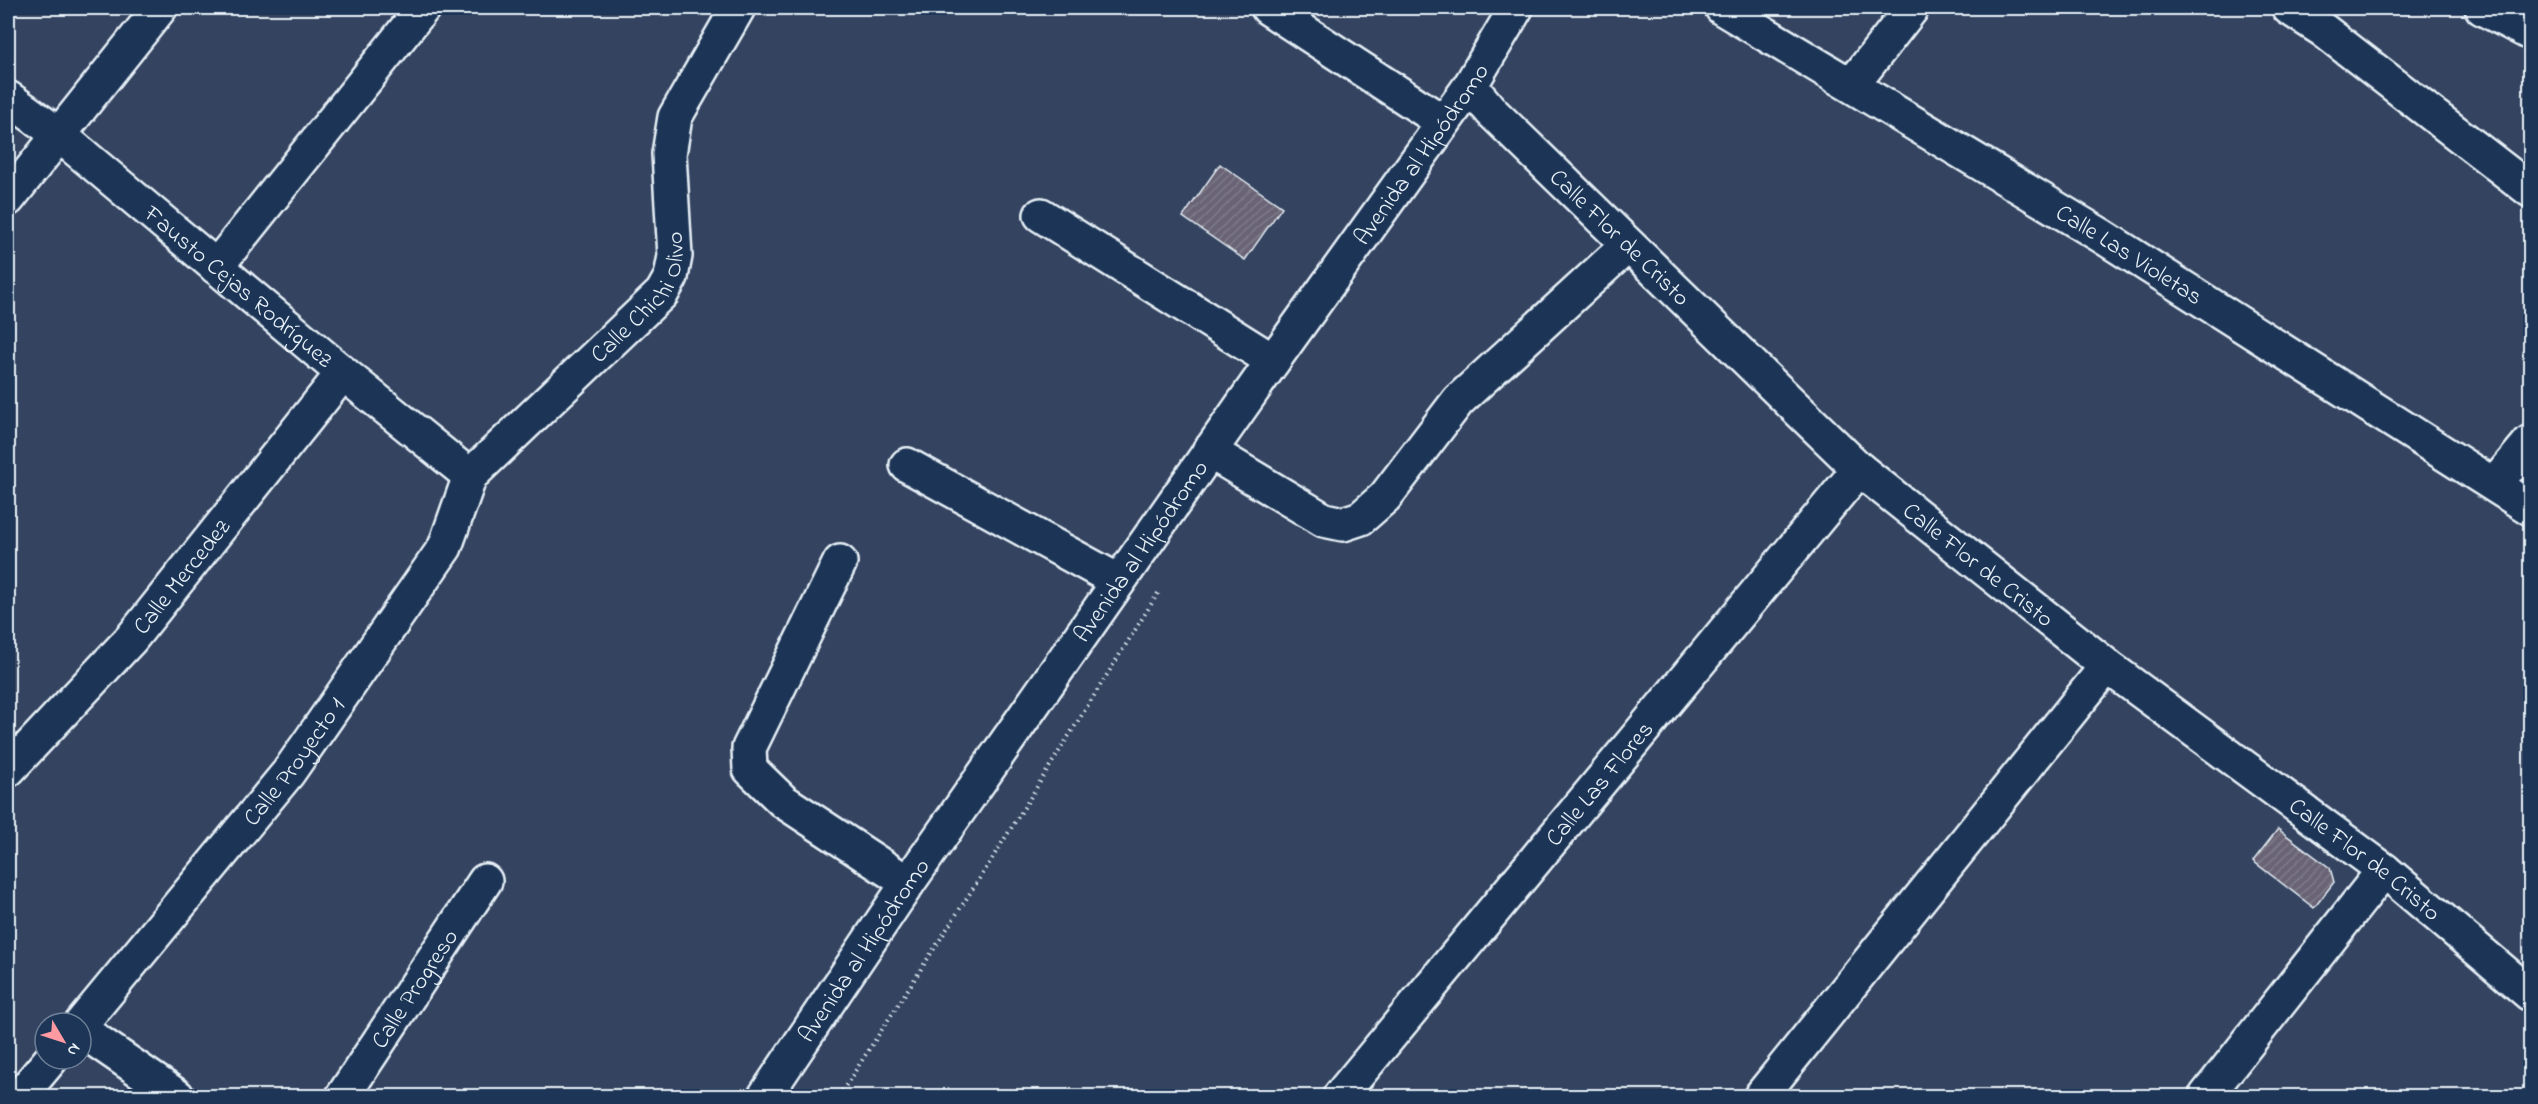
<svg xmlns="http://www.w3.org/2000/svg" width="2538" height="1104" viewBox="0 0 2538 1104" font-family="'Indie Flower',sans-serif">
  <defs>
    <pattern id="building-hatch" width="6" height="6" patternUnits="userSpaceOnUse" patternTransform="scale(1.5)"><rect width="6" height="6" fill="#696475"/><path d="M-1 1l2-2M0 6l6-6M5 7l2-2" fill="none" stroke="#7e7b89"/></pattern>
  </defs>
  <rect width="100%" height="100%" fill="#344360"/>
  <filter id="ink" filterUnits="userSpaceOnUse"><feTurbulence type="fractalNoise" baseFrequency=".0167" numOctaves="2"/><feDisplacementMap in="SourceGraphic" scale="12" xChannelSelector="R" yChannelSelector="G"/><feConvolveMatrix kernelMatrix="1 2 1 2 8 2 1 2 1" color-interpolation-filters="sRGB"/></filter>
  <g filter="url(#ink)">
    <g fill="url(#building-hatch)" stroke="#e8f1f8" stroke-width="1.5">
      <polygon points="1220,164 1282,207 1245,260 1183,217"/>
      <polygon points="2278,829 2330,868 2334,882 2314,908 2253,861"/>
    </g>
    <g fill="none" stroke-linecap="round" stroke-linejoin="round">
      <g stroke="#e8f1f8" stroke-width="38">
        <g id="minor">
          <polyline points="1268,8 1443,122"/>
          <path id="s1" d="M1722,8L2102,236L2530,508"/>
          <polyline points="2289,8 2323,30 2530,190"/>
          <polyline points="2482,8 2530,33"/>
          <polyline points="1852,85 1912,8"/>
          <path id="s2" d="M1470,86L1492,112L1859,469L2107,666L2384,870L2530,994"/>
          <path id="s3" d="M8,98L58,134L343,373L470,476"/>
          <polyline points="8,199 160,8"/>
          <polyline points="1041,215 1273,361"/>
          <polyline points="216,267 423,8"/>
          <polyline points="1209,451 1324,520 1343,524 1361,518 1385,497 1458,401 1628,245"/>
          <polyline points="907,465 1118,581"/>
          <polyline points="2495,484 2530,442"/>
          <polyline points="840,562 749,748 750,769 783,801 908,883"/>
          <path id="s4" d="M8,770L131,639L343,373"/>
          <path id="s5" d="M81,1024L288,773L445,547L470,476L662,293L671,277L675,256L669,154L675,117L738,8"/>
          <polyline points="81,1030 177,1096"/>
          <polyline points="20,1096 51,1059"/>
          <path id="s6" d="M343,1096L485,881"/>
          <path id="s7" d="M765,1096L908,883L1273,361L1470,86L1516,8"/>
          <path id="s8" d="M1340,1096L1859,469"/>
          <polyline points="1761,1096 2107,666"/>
          <polyline points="2206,1096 2384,870"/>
        </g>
      </g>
      <polyline stroke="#e8f1f8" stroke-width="4" stroke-dasharray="1.5 4.5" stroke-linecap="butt" points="839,1096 985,870 1160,590"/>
      <use href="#minor" stroke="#1d3557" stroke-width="33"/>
    </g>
  </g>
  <g text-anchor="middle" stroke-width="5" stroke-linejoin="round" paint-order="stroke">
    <g font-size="24" fill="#e8f1f8" stroke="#1d3557">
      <text dy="8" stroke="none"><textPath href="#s7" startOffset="1148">Avenida al Hipódromo</textPath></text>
      <text dy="8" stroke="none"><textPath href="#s2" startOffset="213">Calle Flor de Cristo</textPath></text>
      <text dy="8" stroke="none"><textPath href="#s1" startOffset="476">Calle Las Violetas</textPath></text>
      <text dy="8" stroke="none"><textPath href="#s3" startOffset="298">Fausto Cejas Rodríguez</textPath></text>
      <text dy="8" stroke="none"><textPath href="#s5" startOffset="926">Calle Chichi Olivo</textPath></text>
      <text dy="8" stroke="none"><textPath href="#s7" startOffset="662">Avenida al Hipódromo</textPath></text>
      <text dy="8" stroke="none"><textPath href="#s2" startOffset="699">Calle Flor de Cristo</textPath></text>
      <text dy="8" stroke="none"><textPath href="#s4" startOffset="260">Calle Mercedez</textPath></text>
      <text dy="8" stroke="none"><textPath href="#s5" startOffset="338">Calle Proyecto 1</textPath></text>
      <text dy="8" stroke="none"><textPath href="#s8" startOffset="406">Calle Las Flores</textPath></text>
      <text dy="8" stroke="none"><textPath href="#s2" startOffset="1185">Calle Flor de Cristo</textPath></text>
      <text dy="8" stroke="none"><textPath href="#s7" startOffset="176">Avenida al Hipódromo</textPath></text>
      <text dy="8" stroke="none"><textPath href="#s6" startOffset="129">Calle Progreso</textPath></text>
    </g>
  </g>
  <rect width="2538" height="1104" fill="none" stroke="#1d3557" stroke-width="30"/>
  <rect x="15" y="15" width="2508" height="1074" fill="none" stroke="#e8f1f8" stroke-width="2" filter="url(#ink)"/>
  <g transform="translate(63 1041) rotate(129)"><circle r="28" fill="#1d3557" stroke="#6e8097" stroke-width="1.5"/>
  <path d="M0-4.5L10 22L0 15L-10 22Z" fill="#ff9aa2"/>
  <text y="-9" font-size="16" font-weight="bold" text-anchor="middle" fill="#e8f1f8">N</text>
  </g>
</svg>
